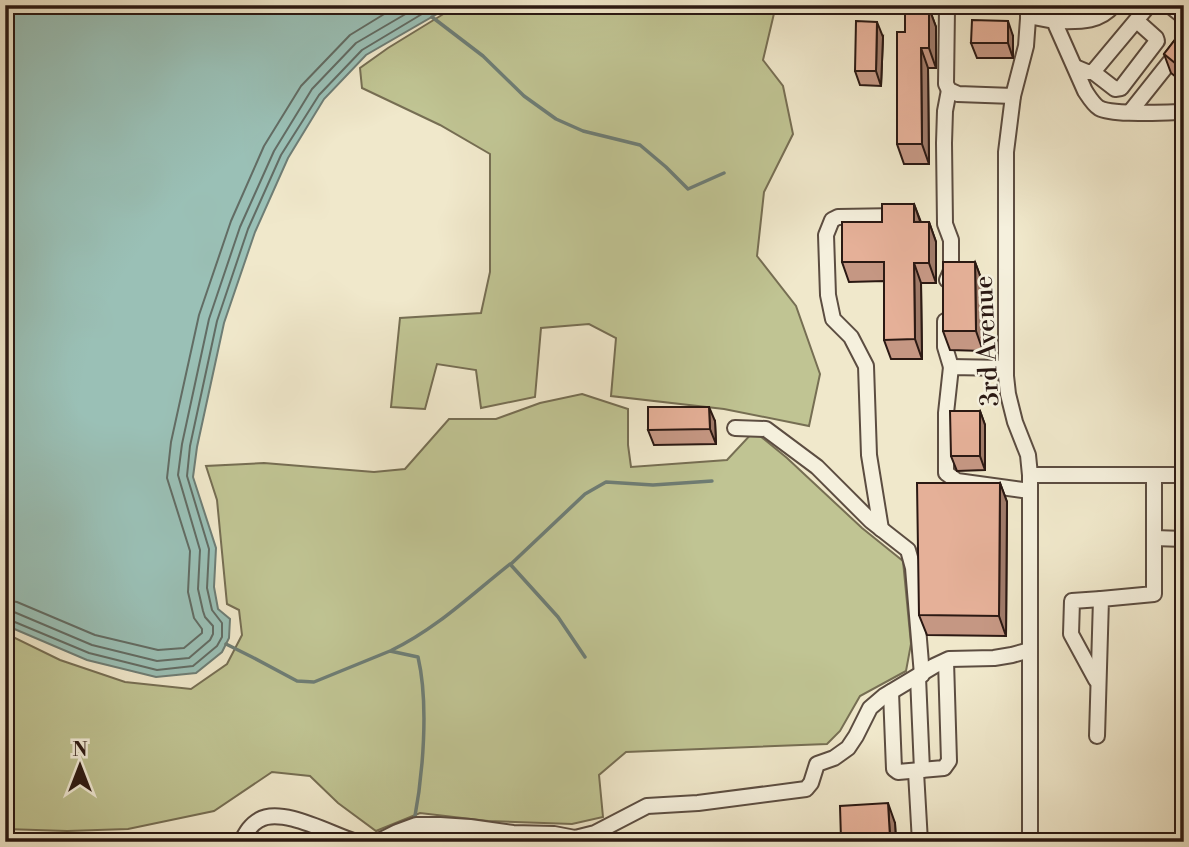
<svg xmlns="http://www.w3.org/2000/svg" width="1189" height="847" viewBox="0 0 1189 847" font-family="'Libre Bodoni',serif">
  <rect width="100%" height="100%" fill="#f0e8cb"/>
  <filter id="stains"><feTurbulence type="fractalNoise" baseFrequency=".00286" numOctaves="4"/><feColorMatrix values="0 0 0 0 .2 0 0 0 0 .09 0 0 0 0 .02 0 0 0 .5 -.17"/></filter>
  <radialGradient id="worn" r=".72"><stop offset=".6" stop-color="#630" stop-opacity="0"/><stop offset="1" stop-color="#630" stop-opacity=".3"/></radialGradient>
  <g fill="#c0c493" stroke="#766e53" stroke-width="2">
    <polygon points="451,5 776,5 763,60 783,86 793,134 764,192 757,256 796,306 820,374 809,426 724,409 611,396 616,338 589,324 541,328 535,397 481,408 476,370 437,364 425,409 391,407 400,318 481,313 490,272 490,154 440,125 362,88 360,68 388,48 450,10"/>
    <polygon points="582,394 628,409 628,445 631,467 727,460 754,431 787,458 862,528 903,561 911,644 906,671 860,696 840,731 827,744 626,752 599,775 603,817 572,824 488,821 420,813 376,831 338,803 310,776 272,772 214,811 128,829 67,831 5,829 5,633 60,660 125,682 191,689 227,664 242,635 239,610 227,604 217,500 206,466 264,463 374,472 405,469 449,419 496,419 540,403"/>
  </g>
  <polygon fill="#9ac0b6" stroke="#6e7d75" stroke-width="2" points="5,5 445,5 442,11 366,55 324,99 288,158 255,232 224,323 197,447 193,477 216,548 214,587 218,609 230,619 229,638 222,652 196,673 156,677 87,660 5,625"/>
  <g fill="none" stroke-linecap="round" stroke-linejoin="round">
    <g stroke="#626c64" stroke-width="2">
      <polyline points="5,600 17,602 95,635 158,650 184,648 202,633 202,629 194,618 188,592 190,551 167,478 171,442 199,315 231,221 264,146 301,86 350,35 399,5"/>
      <polyline points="5,610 14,612 92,645 157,661 189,658 210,640 213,634 213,626 205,617 203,611 198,589 200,550 178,475 182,444 209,319 240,227 274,151 312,89 356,43 421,5"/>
      <polyline points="5,619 10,620 89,653 157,670 193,666 217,646 222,637 222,623 212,610 207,588 209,549 187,476 190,446 217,321 248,229 281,155 319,95 362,50 437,5"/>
    </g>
    <g stroke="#6e7d75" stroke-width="3.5">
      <polyline points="432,17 483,56 524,96 556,119 583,131 640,145 666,167 688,189 724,173"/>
      <polyline points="511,564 585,494 606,482 653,485 712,481"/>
      <path d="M226,644L252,657L297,681L314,682L390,651L418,657C429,704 423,775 414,822"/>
      <path d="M392,650C436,629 472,594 510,564L558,617L585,657"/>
      <polyline points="411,842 413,830"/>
    </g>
    <g stroke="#5c4d41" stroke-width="18">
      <g id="minor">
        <polyline points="949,5 947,9 946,84 949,90 958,94 1013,96"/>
        <polyline points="1029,5 1026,46 1013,96 1006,152 1006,376 1008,394 1015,422 1028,455 1030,475 1030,842"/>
        <polyline points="1169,5 1184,17"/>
        <path d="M1028,16L1054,21L1085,91C1089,97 1093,104 1099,108C1114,116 1165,112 1184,112"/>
        <path d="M1054,21C1077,21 1098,24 1114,5"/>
        <polyline points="1075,67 1087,72 1093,72 1115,89 1121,88 1157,41 1156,38 1137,21"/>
        <polyline points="1093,72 1149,5"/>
        <polyline points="1130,112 1184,44"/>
        <polyline points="947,280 951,271 951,240 945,224 944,143 945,111 949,90"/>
        <polyline points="945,321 945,347 951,367"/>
        <polyline points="1006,368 951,367 946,413 946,473 957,481 1030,491"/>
        <polyline points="735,428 766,429 817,467 871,521 908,550 913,568 922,675"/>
        <polyline points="1030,475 1184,475"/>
        <polyline points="881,529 869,455 866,366 851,337 833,319 828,295 826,235 832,220 838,217 899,216"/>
        <polyline points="1154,538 1184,539"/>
        <polyline points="918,677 922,770"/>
        <polyline points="1096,680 1071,634 1072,601 1101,599"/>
        <polyline points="891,692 894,769 898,772 944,768 949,761 946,661"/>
        <polyline points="1097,736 1101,599 1154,594 1154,475"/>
        <polyline points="916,772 920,842"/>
        <path d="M241,842C246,833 250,825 259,820C282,806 332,835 356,842"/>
        <polyline points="372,842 381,840 397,832 416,825 440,825 470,827 513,833 554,834 575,838 595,833 647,806 698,803 806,789 811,783 817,764 834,758 848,748 856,736 870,708 884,696 934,666 949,659 994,658 1012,655 1030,650"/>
      </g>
    </g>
    <use href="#minor" stroke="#f5f0dd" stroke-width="14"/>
  </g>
  <g fill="#c59783" stroke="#2b1913" stroke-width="2">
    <polygon points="929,8 936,27 936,68 928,68 929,164 904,164 897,144 905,32"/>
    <polygon points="1184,28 1184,80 1182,82 1171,73 1164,54"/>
    <polygon points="1013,36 1013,58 977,58 971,43"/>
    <polygon points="883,37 881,86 860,85 855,71"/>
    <polygon points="914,204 921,222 929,222 936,242 936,283 921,283 922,359 891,359 884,340 884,281 849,282 842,262 882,222"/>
    <polygon points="975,262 982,281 983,351 950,350 943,331"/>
    <polygon points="980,411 985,425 985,470 957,471 951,456"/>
    <polygon points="715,421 716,444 654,445 648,430"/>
    <polygon points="1000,483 1007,502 1006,636 927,635 919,615"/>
    <polygon points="895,823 896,842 842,842 841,839"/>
  </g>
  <g fill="#a07b6a" stroke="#2b1913" stroke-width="2">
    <polygon points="929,8 936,27 936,68 929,48"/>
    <polygon points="1008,21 1013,36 1013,58 1008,43"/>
    <polygon points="877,22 883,37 881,86 876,71"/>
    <polygon points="921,48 928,68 929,164 922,144"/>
    <polygon points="1177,60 1184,79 1182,82 1175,63"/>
    <polygon points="914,204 921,224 914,222"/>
    <polygon points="929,222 936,242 936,283 929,263"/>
    <polygon points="975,262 982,281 983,351 976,331"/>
    <polygon points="914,263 921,283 922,359 915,339"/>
    <polygon points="709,407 715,421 716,444 710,429"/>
    <polygon points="980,411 985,425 985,470 980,456"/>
    <polygon points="1000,483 1007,502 1006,636 999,616"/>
    <polygon points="888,803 895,823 896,842 891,842 890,837"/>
  </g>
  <g fill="#e5b098" stroke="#2b1913" stroke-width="2">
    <polygon points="905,8 929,8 929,48 921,48 922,144 897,144 897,32 905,32"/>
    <polygon points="972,20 1008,21 1008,43 971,43"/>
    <polygon points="856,21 877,22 876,71 855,71"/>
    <polygon points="1184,28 1184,65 1177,60 1175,63 1164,54"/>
    <polygon points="882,204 914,204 914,222 929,222 929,263 914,263 915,339 884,340 884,262 842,262 842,222 882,222"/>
    <polygon points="943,262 975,262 976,331 943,331"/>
    <polygon points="648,407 709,407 710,429 648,430"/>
    <polygon points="950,411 980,411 980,456 951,456"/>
    <polygon points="917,483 1000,483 999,616 919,615"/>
    <polygon points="888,803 890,837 841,839 840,806"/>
  </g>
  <g text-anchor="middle" stroke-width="5" stroke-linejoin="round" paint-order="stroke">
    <g font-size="26" fill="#2b1913" stroke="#f5f0dd">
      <text transform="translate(986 341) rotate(-93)" y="9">3rd Avenue</text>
    </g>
  </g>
  <rect width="1189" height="847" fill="none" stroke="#f0e8cb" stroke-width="28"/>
  <rect x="7" y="7" width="1175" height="833" fill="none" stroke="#2b1913" stroke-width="3.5"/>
  <rect x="14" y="14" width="1161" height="819" fill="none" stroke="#2b1913" stroke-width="2"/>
  <g transform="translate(80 766)" stroke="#f5f0dd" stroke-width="5" paint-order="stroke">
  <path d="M0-5L12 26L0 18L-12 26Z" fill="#2b1913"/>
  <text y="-10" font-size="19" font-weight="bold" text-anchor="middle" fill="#2b1913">N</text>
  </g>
  <rect width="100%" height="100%" filter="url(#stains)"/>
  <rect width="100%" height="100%" fill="url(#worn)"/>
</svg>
